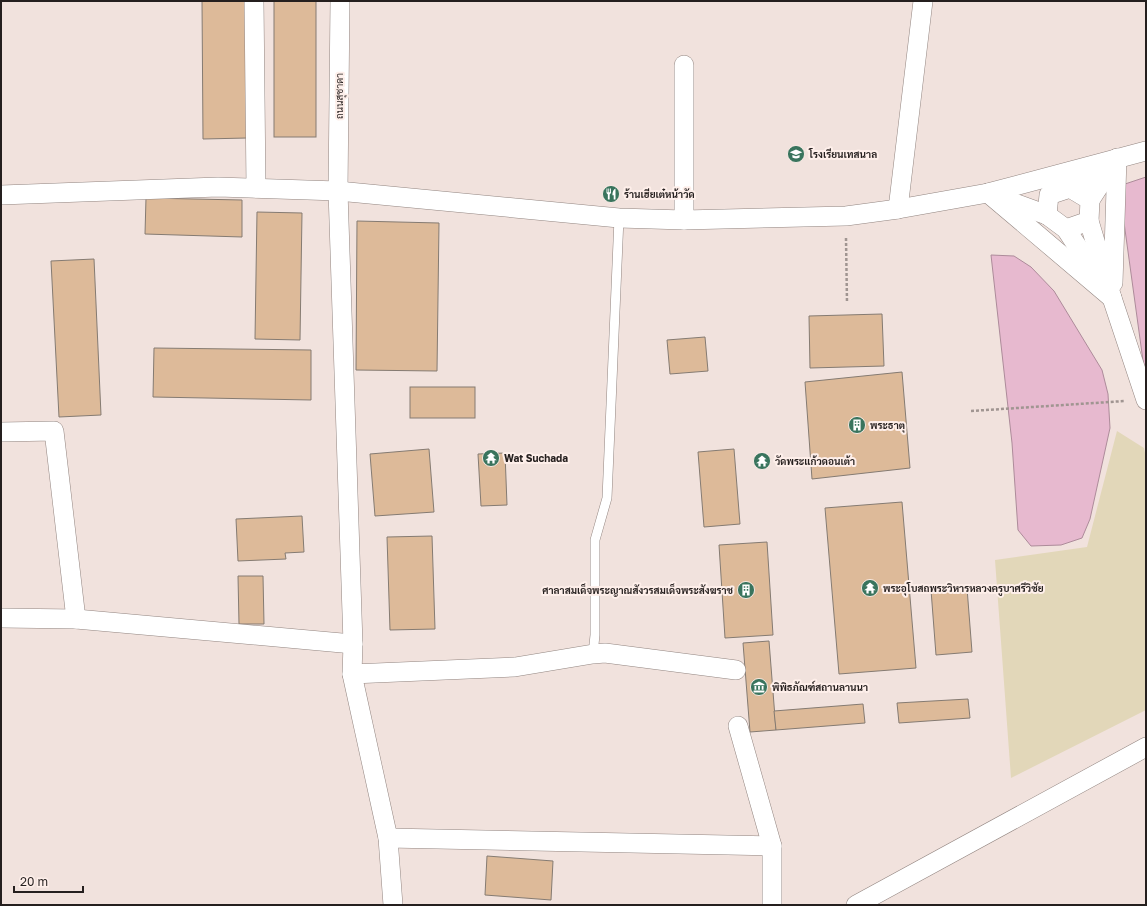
<svg xmlns="http://www.w3.org/2000/svg" width="1147" height="906" viewBox="0 0 1147 906" font-family="'Golos Text',Sarabun,sans-serif">
  <rect width="100%" height="100%" fill="#f1e2dd"/>
  <polygon fill="#e2d7b9" points="1117,431 1144,448 1146,458 1146,710 1011,778 995,560 1087,547"/>
  <g fill="#e7b9cf" stroke="#ad8b9a">
    <polygon points="1146,177 1146,368 1144,368 1119,186"/>
    <polygon points="991,255 1014,256 1031,267 1054,291 1102,370 1108,394 1110,428 1090,519 1082,538 1061,545 1031,546 1018,530 1012,443"/>
  </g>
  <g fill="#ddba99" stroke="#857b72">
    <polygon points="202,1 246,1 247,138 203,139"/>
    <rect x="274" y="1" width="42" height="136"/>
    <polygon points="146,198 242,200 242,237 145,234"/>
    <polygon points="257,212 302,213 300,340 255,339"/>
    <polygon points="357,221 439,223 437,371 356,370"/>
    <polygon points="94,259 101,415 59,417 51,261"/>
    <polygon points="882,314 884,366 810,368 809,316"/>
    <polygon points="705,337 708,371 670,374 667,340"/>
    <polygon points="154,348 311,350 311,400 153,397"/>
    <polygon points="902,372 910,468 812,479 805,382"/>
    <rect x="410" y="387" width="65" height="31"/>
    <polygon points="429,449 434,512 375,516 370,454"/>
    <polygon points="734,449 740,524 704,527 698,452"/>
    <polygon points="505,453 507,505 481,506 478,454"/>
    <polygon points="902,502 916,668 839,674 825,508"/>
    <polygon points="302,516 304,552 285,553 286,559 238,561 236,519"/>
    <polygon points="432,536 435,629 390,630 387,537"/>
    <polygon points="767,542 773,635 725,638 719,545"/>
    <polygon points="238,576 263,576 264,624 239,624"/>
    <polygon points="967,588 972,652 936,655 931,590"/>
    <polygon points="769,641 776,730 750,732 743,643"/>
    <polygon points="968,699 970,718 899,723 897,703"/>
    <polygon points="863,704 865,723 776,730 774,711"/>
    <polygon points="487,856 553,861 551,900 485,895"/>
  </g>
  <g fill="none" stroke-linecap="round" stroke-linejoin="round">
    <g stroke="#928580" stroke-width="10">
      <polyline id="service" points="593,654 595,635 595,540 607,498 619,218"/>
    </g>
    <g stroke="#928580" stroke-width="20">
      <g id="minor">
        <polyline points="254,1 256,188"/>
        <polyline points="340,1 338,191 353,644 352,674 388,838 393,905"/>
        <polyline points="1070,188 1090,200 1089,221 1066,229 1047,215 1049,195 1070,188 1102,168"/>
        <polyline points="988,193 1112,298"/>
        <polyline points="1,195 218,187 338,191 619,218 684,220 846,216 898,209 988,193 1146,151"/>
        <polyline points="1001,198 1047,215"/>
        <polyline points="1090,200 1114,163"/>
        <polyline points="898,209 923,1"/>
        <polyline points="684,220 684,65"/>
        <polyline points="1089,221 1112,298 1146,400"/>
        <polyline points="1066,229 1100,281"/>
        <polyline points="1113,283 1117,158"/>
        <polyline points="1,432 54,431 76,619"/>
        <polyline points="1,618 76,619 353,644"/>
        <polyline points="352,674 515,667 593,654 605,653 736,670"/>
        <polyline points="738,726 772,846 772,905"/>
        <polyline points="388,838 772,846"/>
        <polyline points="856,905 1146,747"/>
      </g>
    </g>
    <g stroke="#a09591" stroke-width="2.5" stroke-dasharray="3 2" stroke-linecap="butt">
      <polyline points="846,238 847,303"/>
      <polyline points="971,411 1125,401"/>
    </g>
    <use href="#service" stroke="#fff" stroke-width="9"/>
    <use href="#minor" stroke="#fff" stroke-width="19"/>
  </g>
  <defs>
    <g id="school-disc" transform="scale(0.9)"><circle r="9.5" fill="#39745d" stroke="#feefea"/><path d="M0-5L7-2L0 1L-7-2ZM-4 1L0 2.5L4 1V4Q0 6-4 4Z" fill="#fff"/></g>
    <g id="restaurant-disc" transform="scale(0.9)"><circle r="9.5" fill="#39745d" stroke="#feefea"/><path d="M-5-6h1v4h1v-4h1v4h1v-4h1v5L-1.5 .5V6h-2V.5L-5-1ZM5-6V6H3V1.5H1.5Q1.5-4 5-6Z" fill="#fff"/></g>
    <g id="building-disc" transform="scale(0.9)"><circle r="9.5" fill="#39745d" stroke="#feefea"/><path d="M-4-6H4V6H1V3H-1V6H-4ZM-2.5-4.3h1.7v1.8h-1.7ZM.8-4.3h1.7v1.8H.8ZM-2.5-1h1.7V.8h-1.7ZM.8-1h1.7V.8H.8Z" fill="#fff"/></g>
    <g id="temple-disc" transform="scale(0.9)"><circle r="9.5" fill="#39745d" stroke="#feefea"/><path d="M0-6L5-2H3V0L6.5 2.5H4V6H1.5V3h-3V6H-4V2.5H-6.5L-3 0V-2H-5Z" fill="#fff"/></g>
    <g id="museum-disc" transform="scale(0.9)"><circle r="9.5" fill="#39745d" stroke="#feefea"/><path d="M0-6L6-3V-2H-6V-3ZM-5-1h2V3h-2ZM-1-1h2V3h-2ZM3-1h2V3H3ZM-6 4H6V6H-6Z" fill="#fff"/></g>
  </defs>
  <g fill-rule="evenodd">
    <use href="#school-disc" x="796" y="154"/>
    <use href="#restaurant-disc" x="611" y="194"/>
    <use href="#building-disc" x="857" y="425"/>
    <use href="#temple-disc" x="491" y="458"/>
    <use href="#temple-disc" x="762" y="461"/>
    <use href="#temple-disc" x="870" y="588"/>
    <use href="#building-disc" x="746" y="590"/>
    <use href="#museum-disc" x="759" y="687"/>
  </g>
  <g text-anchor="middle" stroke-width="4" stroke-linejoin="round" paint-order="stroke">
    <g font-size="10" fill="#251f1e" stroke="#feefea">
      <text transform="translate(339 96) rotate(-90)" y="4">ถนนสุชาดา</text>
    </g>
    <g font-size="10" font-weight="bold" fill="#251f1e" stroke="#feefea" text-anchor="start">
      <text x="809" y="158">โรงเรียนเทสนาล</text>
      <text x="624" y="198">ร้านเฮียเต๋หน้าวัด</text>
      <text x="870" y="429">พระธาตุ</text>
      <text x="504" y="462">Wat Suchada</text>
      <text x="775" y="465">วัดพระแก้วดอนเต้า</text>
      <text x="883" y="592">พระอุโบสถพระวิหารหลวงครูบาศรีวิชัย</text>
      <text x="733" y="594" text-anchor="end">ศาลาสมเด็จพระญาณสังวรสมเด็จพระสังฆราช</text>
      <text x="772" y="691">พิพิธภัณฑ์สถานลานนา</text>
    </g>
  </g>
  <rect width="1147" height="906" fill="none" stroke="#251f1e" stroke-width="4"/>
  <path d="M14 886v6h69v-6" fill="none" stroke="#251f1e" stroke-width="2"/>
  <text x="20" y="886" font-size="12" fill="#251f1e" stroke="#feefea" stroke-width="3" paint-order="stroke">20 m</text>
</svg>
